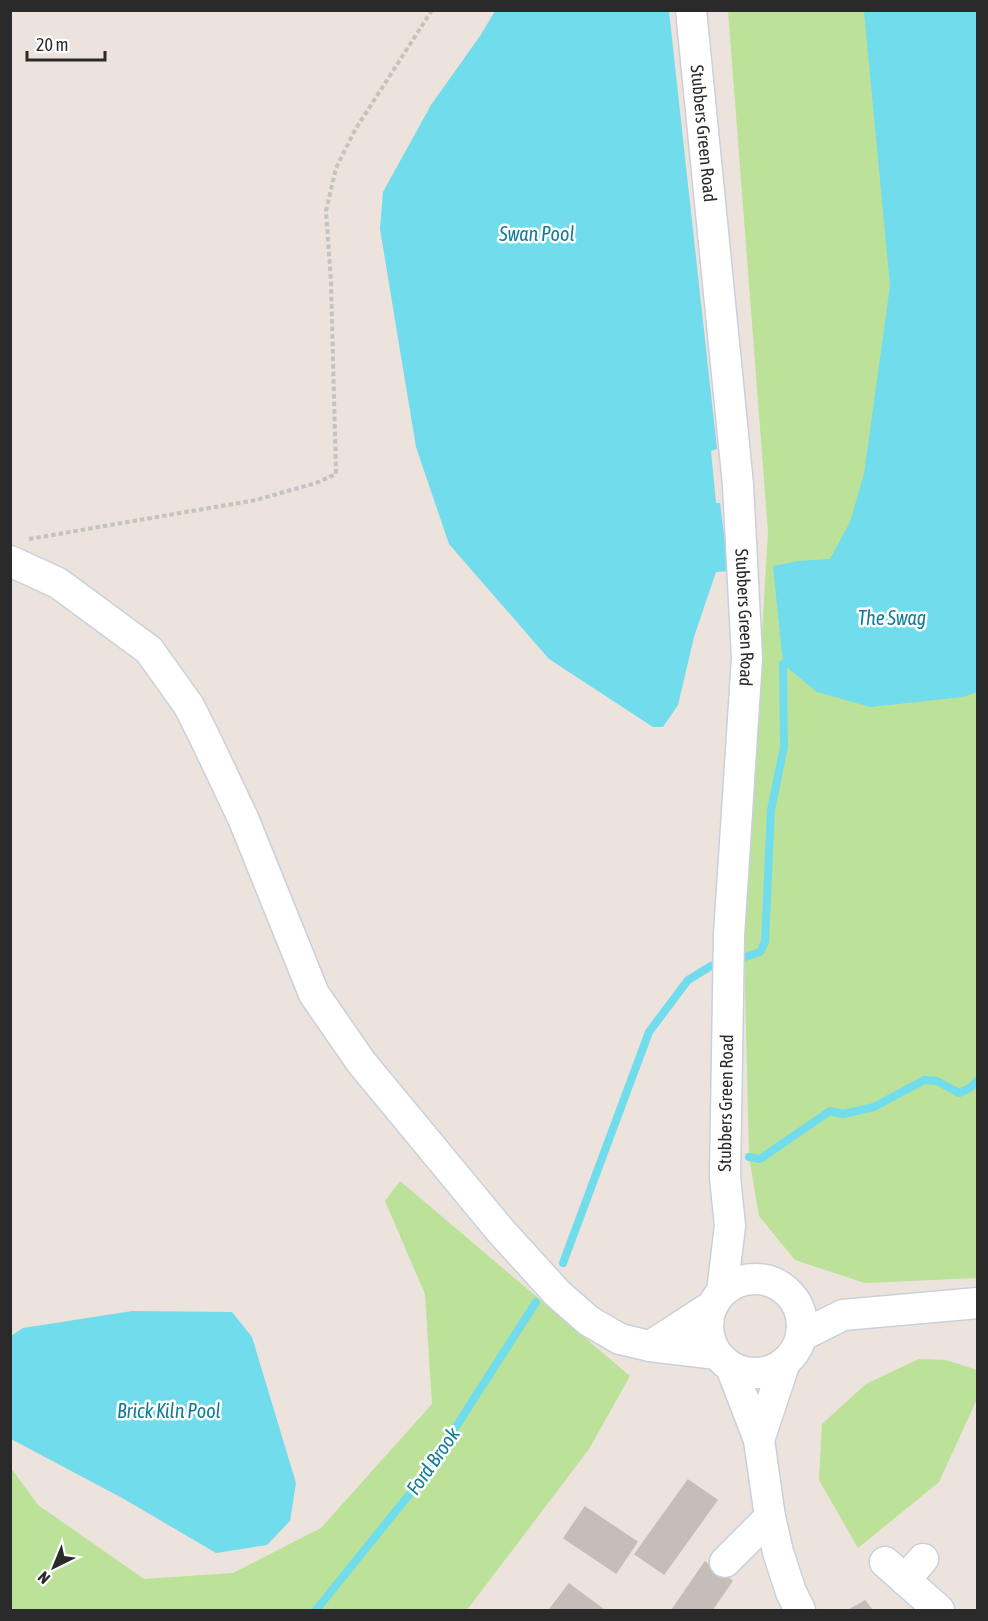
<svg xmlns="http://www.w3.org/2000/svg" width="988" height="1621" viewBox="0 0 988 1621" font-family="'Asap Condensed',sans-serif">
  <rect width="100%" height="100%" fill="#ece3dc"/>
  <g fill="#bce199">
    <polygon points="728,11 977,11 977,1278 865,1283 795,1260 759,1216 749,1157 744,942 768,532"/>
    <polygon points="400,1181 630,1376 589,1449 467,1610 11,1610 11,1468 38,1505 144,1579 233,1573 321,1528 432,1404 425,1294 385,1201"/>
    <polygon points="919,1359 946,1360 977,1370 977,1399 939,1482 858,1548 819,1480 822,1424 866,1384"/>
  </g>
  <g fill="#70dcec">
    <polygon points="495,11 669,11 717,449 711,451 716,503 720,503 727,558 732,571 716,572 694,637 678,705 663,727 653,727 549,659 449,544 416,447 380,229 383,192 431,105 480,36"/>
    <polygon points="864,11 978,11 977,692 963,697 870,707 817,692 783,664 773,566 799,561 830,559 850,522 864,474 890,286"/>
    <polygon points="132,1311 232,1312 252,1337 296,1483 290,1521 267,1545 216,1553 124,1499 11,1439 11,1336 23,1328"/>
  </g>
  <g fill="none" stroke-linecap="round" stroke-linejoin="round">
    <g stroke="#70dcec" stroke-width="8">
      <polyline points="734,961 760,952 765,942 771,810 784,747 783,664"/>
      <polyline points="749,1157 760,1159 830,1111 843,1114 874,1107 924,1080 937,1081 959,1093 970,1088 978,1080"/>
      <polyline points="563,1263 649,1032 688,980 711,966 722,964"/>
      <polyline points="316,1610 425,1475 536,1302"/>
    </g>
  </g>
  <g fill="#c4bdb8" stroke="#c7beb6" stroke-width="1.5">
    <polygon points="688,1480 717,1500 664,1574 635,1554"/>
    <polygon points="585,1507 637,1542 616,1573 564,1538"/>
    <polygon points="705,1562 732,1581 712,1610 672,1610"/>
    <polygon points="569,1584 604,1610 551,1610 550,1609"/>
    <polygon points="865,1601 872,1610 849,1610"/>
  </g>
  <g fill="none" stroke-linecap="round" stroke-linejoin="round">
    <g stroke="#cad0db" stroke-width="33">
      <g id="minor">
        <path id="s1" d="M691,10L738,485L747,658L729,935L725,1177L730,1226L722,1292"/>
        <polyline points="10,561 58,583 149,650 189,706 205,738 243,818 314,994 361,1062 499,1229 558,1294 589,1321 620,1339 650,1346 717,1354"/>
        <circle cx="755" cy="1326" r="47"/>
        <polyline points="801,1336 843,1315 978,1303"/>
        <polyline points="650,1346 712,1306"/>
        <polyline points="731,1367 759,1440 770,1517 778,1552 791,1592 800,1610"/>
        <polyline points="759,1440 785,1362"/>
        <polyline points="725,1562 770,1517"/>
        <polyline points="885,1562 939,1610"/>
        <polyline points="905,1580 923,1559"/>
      </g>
    </g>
    <polyline stroke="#c3c3c3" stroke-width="4" stroke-dasharray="4.5 3" stroke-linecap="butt" points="29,539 256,500 316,483 336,474 331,282 326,211 336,168 355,130 432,10"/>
    <use href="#minor" stroke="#fff" stroke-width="30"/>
  </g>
  <g text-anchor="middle" stroke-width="5" stroke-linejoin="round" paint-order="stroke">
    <g font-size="18" fill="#2a2a2a" stroke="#fff">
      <text dy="6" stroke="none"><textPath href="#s1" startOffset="124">Stubbers Green Road</textPath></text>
      <text dy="6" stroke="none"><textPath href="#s1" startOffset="610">Stubbers Green Road</textPath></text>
      <text transform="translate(726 1103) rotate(-89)" y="6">Stubbers Green Road</text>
    </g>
    <g font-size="20" font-style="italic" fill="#107c97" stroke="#fff">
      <text x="537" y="241">Swan Pool</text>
      <text x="892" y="625">The Swag</text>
      <text x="169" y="1418">Brick Kiln Pool</text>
      <text transform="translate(433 1461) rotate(-55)" y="7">Ford Brook</text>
    </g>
  </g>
  <rect width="988" height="1621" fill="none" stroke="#2a2a2a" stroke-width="24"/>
  <g transform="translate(54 1567) rotate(223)" stroke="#ffffff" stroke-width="4.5" paint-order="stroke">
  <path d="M0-4.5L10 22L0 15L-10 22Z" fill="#2a2a2a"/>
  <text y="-9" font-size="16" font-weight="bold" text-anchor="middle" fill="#2a2a2a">N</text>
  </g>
  <path d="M27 51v9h78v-9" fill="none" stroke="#2a2a2a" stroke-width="3"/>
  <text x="36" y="51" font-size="18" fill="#2a2a2a" stroke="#ffffff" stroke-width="4.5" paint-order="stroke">20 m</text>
</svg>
